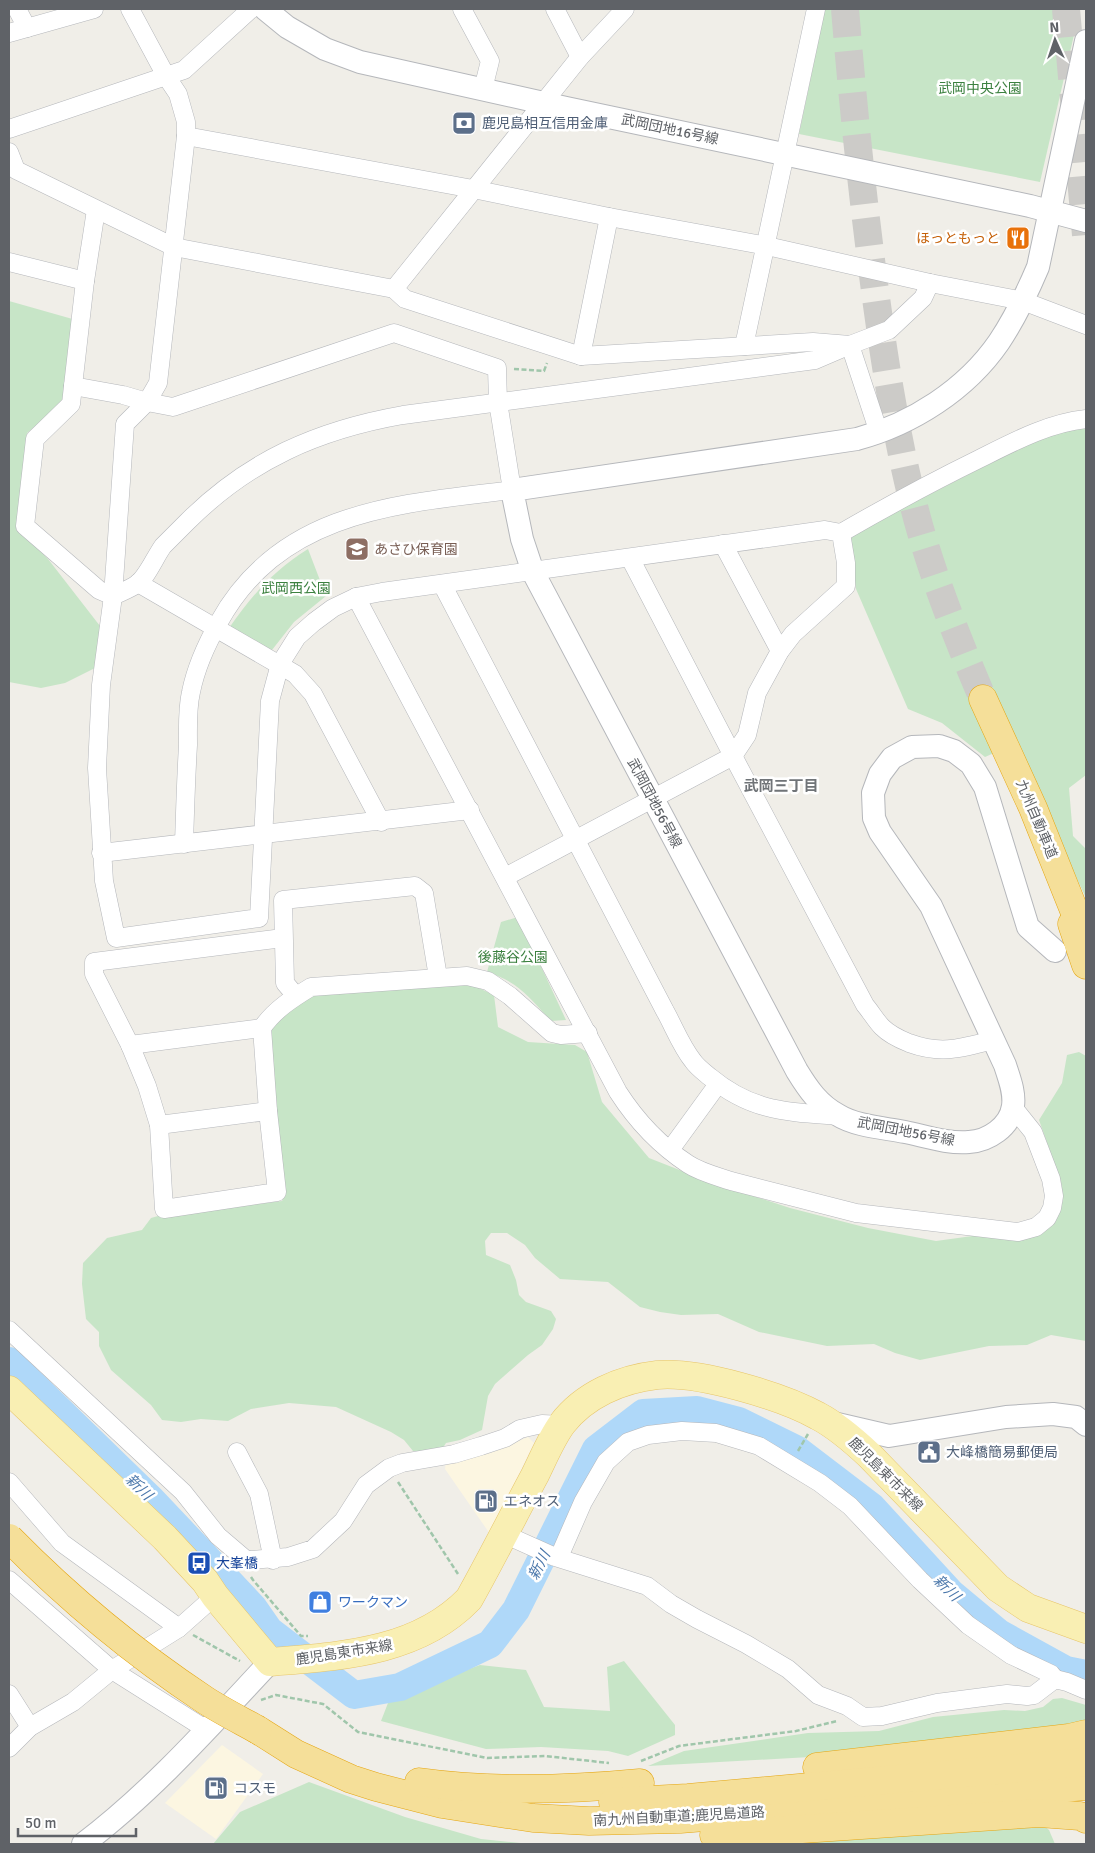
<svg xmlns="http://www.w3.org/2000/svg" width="1095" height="1853" viewBox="0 0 1095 1853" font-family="Signika,'Noto Sans JP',sans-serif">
  <rect width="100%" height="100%" fill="#f0eee8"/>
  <g fill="#fcf6e1">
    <polygon points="528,1437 534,1443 490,1534 445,1469 446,1463 450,1458 490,1453"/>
    <polygon points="222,1745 263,1774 216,1839 165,1803"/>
  </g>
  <g fill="#c7e5c7">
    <polygon points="825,9 1080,9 1040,182 799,134"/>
    <polygon points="9,301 76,320 65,403 27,433 18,528 48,559 100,626 97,667 65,683 41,688 9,682"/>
    <polygon points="1086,428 1086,775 1069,788 1073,836 1086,849 1086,898 1054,830 994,753 985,757 942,723 908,709 856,589 850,540 856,532 868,526 1045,435"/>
    <path d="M308,549L326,596L294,622L272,650L229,628C253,594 273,571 308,549Z"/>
    <path d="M518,917L566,1020L551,1021C530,998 519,982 487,972L501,922Z"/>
    <polygon points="468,983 494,995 498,1027 528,1042 575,1045 587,1052 602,1102 649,1158 705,1180 790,1208 868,1228 936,1241 987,1234 1025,1239 1042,1231 1057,1218 1063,1200 1061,1182 1039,1120 1062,1083 1067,1055 1079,1052 1086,1056 1086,1341 1051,1335 1027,1345 989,1346 920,1360 895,1353 874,1344 827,1346 759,1332 718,1314 681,1315 660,1312 640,1307 608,1282 560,1279 535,1258 525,1245 507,1233 491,1233 485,1241 486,1255 510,1265 516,1280 519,1295 526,1302 551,1311 556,1319 553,1329 542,1345 528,1355 495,1384 488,1396 482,1430 460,1440 446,1443 441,1451 413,1451 404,1440 391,1432 336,1407 289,1403 251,1409 228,1421 201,1419 181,1422 162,1420 151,1405 111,1370 99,1346 99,1332 86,1319 82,1284 83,1263 107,1238 142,1230 151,1218 158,1216 282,1201 286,1194 273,1081 269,1031 280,1019 312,993"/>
    <polygon points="624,1661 675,1725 675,1735 628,1756 608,1751 541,1747 486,1749 381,1721 388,1703 420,1687 480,1665 526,1670 544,1707 610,1711 607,1667"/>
    <polygon points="1062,1698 1086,1705 1086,1725 810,1757 648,1766 684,1751 808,1733 879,1731 933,1717 1004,1710 1025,1711 1043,1707 1053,1699"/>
    <polygon points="309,1782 405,1817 481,1839 531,1844 213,1844 240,1812"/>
    <polygon points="1040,1822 1049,1830 1055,1844 742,1844"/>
  </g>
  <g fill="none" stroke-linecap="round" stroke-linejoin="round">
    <polyline stroke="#afd8f9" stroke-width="28" points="9,1361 152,1500 253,1607 269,1630 354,1695 400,1687 490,1644 516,1610 596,1449 643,1413 697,1410 739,1421 796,1449 872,1507 951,1593 999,1633 1066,1670 1086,1674"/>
    <g stroke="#cccbc8" stroke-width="28" stroke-dasharray="28 14" stroke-linecap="butt">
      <path d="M845,9C853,106 863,202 876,298C886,372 898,446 917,518C934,580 958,640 983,699"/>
      <polyline points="1066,9 1086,235"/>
    </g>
    <g stroke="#b5b7bb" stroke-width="19">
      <g id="minor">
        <polyline points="17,9 27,28"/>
        <polyline points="130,9 166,76 178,94 186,122 186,136 158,383 147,402 125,424 113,596 101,685 97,768 104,881 116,938 259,918 270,701 280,664 297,637 314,622 333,608 356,597 382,592 825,530 841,533 846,563 846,586 793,634 780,651 757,693 747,735 733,756 505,877"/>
        <polyline points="462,9 490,61 483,89"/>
        <polyline points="555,9 580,57"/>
        <polyline points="9,33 94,9"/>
        <polyline points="9,129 184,70 251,9"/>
        <polyline points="186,136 473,189 609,217 767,246 930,283 1023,301 1086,325"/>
        <polyline points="9,152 16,170 174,247 394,289 405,299 581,356 813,342 850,345 889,330 923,298 930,283"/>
        <path d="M96,210L85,281L73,386L123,395L147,402L173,407L394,333L497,368L498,402L512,490C398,504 281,510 219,622C206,645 196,667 191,692C187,709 188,728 188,745C186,778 185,811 184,844"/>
        <polyline points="9,262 85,281"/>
        <polyline points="394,289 580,57 625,9"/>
        <polyline points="744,346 816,9"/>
        <polyline points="581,356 609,217"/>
        <path d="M73,386L71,404L35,439L25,526L99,590L113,596C121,592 130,589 137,584C147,577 155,557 163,546C171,538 179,530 187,522C249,460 318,430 403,415L815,360L850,345L879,433"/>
        <path d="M841,533C886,507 932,482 979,459C1013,442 1048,423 1086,419"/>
        <polyline points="723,544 780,651"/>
        <path d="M630,558L733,756L865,1005C871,1012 876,1021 882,1027C890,1035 899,1039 909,1043C942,1055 961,1048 993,1040"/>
        <polyline points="138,583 295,674 313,694 381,822"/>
        <path d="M442,584L665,1011C674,1027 681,1046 693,1061C697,1067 704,1072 710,1077C752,1112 788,1112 839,1116"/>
        <path d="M356,597L618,1092C636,1120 659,1145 688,1164C700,1172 716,1176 731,1181L856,1213L1018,1232L1036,1227L1047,1218L1052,1208L1054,1196L1051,1179L1033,1132L1013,1107"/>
        <polyline points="101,853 470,810"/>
        <path d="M283,938L94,962V974L130,1045L147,1086L159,1125L164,1209L277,1192L268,1111L262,1028C274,1010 293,998 311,987L467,976L488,981L510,996L552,1033L561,1035L588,1033"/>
        <polyline points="296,996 285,983 283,900 415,886 424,893 438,977"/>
        <polyline points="130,1045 262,1028"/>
        <polyline points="159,1125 268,1111"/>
        <polyline points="670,1150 718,1084"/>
        <polyline points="9,1330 183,1492 218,1536 245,1559 252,1560 288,1557 313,1549 343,1521 366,1485 389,1468 402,1463 454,1454 481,1446 505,1438 520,1429 542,1424 562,1425"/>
        <polyline points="237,1452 259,1494 273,1560"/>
        <polyline points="9,1482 62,1543 179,1628"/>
        <polyline points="504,1534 555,1557 647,1586 671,1604 697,1619 746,1644 788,1669 818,1695 847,1706 863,1717 882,1716 937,1703 1007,1694 1027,1696 1034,1695 1055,1679 1067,1682 1086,1690"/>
        <polyline points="559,1557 583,1502 606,1462 628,1442 648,1435 682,1431 716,1433 759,1446 820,1483 850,1506 920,1580 968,1625 1011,1655 1051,1674 1055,1679"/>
        <polyline points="9,1580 112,1670 207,1730"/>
        <polyline points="9,1694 30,1727"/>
        <polyline points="9,1748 30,1727 73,1702 112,1670 179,1628 215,1596"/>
      </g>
    </g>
    <g stroke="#b5b7bb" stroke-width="24">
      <g id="tertiary">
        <polyline points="265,9 287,27 325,49 360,62 566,108 1030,206 1086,221"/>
        <path d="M1055,951L1028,927L985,787L971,764L954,751L939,746L912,747L892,758L880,774L873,793L874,818L880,832L931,906L1005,1065C1009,1078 1015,1092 1013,1106C1010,1127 988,1141 969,1142C948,1144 925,1136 905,1132C885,1128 855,1126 838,1115C819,1105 808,1089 797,1071L533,572L522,539L512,490L857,439C912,424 966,390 999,342C1015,318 1027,293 1038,267L1086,41"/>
        <polyline points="833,1423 889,1436 1006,1417 1053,1414 1076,1417 1086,1425"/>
        <path d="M83,1844C152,1792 211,1725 270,1662"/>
      </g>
    </g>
    <g stroke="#e7c569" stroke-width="29">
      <path id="primary" d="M9,1390L165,1538L205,1581L215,1596L270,1662C340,1656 417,1653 469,1599C492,1558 513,1516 535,1475C543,1459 551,1439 562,1424C584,1395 621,1379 657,1375C698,1371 782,1396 818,1416C837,1426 853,1440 869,1455L998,1588L1028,1608L1086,1629"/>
    </g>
    <g stroke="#e5a612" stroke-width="29">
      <g id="motorway">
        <polyline points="983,699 1033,808 1086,940"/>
        <polyline points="1072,924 1086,965"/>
        <polyline points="258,1730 296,1754 351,1779 376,1787 442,1804 533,1818 589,1821 680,1819 1086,1786"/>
        <polyline points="817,1767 1069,1738 1086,1734"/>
        <path d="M419,1782C491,1792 567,1790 640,1783"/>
        <polyline points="613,1802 688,1798 1086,1762"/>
        <polyline points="714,1835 1039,1813 1080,1816 1086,1819"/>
      </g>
    </g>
    <g stroke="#a0c6ab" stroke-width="2.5" stroke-dasharray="5 2.5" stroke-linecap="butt">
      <polyline points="514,369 544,371 547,363"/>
      <polyline points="798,1451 808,1434"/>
      <polyline points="398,1482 458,1574"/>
      <polyline points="251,1577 253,1580 301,1636 308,1636"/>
      <polyline points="193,1635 240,1661"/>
      <polyline points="261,1700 276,1695 323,1704 358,1732 487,1758 545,1756 609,1763"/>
      <polyline points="641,1761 679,1746 796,1731 837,1721"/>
    </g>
    <use href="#minor" stroke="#fff" stroke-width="18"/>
    <use href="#tertiary" stroke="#fff" stroke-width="22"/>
    <use href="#primary" stroke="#f9efb3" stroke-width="28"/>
    <use href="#motorway" stroke="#f5df99" stroke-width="28"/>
    <g stroke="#e5a612" stroke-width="29" stroke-linecap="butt">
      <path id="motorway-bridge" d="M9,1538C69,1599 134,1653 205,1700C222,1711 240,1720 258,1730"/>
    </g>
    <use href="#motorway-bridge" stroke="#f5df99" stroke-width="28"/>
  </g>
  <defs>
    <g id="bank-square" transform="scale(1.25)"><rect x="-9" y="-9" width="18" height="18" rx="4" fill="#5c6f8a" stroke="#fff"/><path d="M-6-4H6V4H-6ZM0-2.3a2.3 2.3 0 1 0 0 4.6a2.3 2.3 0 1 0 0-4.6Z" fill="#fff"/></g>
    <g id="restaurant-square" transform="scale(1.25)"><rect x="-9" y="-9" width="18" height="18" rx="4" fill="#e8710a" stroke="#fff"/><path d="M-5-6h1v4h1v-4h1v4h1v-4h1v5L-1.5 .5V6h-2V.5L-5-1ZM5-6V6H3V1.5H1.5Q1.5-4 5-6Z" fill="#fff"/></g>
    <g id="school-square" transform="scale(1.25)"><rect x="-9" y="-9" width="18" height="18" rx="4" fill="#8d6e63" stroke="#fff"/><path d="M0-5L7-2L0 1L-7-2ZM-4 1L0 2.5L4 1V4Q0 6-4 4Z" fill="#fff"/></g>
    <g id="civic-square" transform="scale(1.25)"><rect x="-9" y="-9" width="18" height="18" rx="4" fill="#5c6f8a" stroke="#fff"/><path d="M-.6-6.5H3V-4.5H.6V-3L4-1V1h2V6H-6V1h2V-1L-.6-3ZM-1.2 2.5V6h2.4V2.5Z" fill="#fff"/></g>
    <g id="fuel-square" transform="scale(1.25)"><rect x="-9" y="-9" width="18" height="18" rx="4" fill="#5c6f8a" stroke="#fff"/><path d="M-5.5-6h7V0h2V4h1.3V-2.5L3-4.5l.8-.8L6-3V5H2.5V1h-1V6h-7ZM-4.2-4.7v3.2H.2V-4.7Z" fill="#fff"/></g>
    <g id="bus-square" transform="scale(1.25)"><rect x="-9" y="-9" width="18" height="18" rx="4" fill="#1a4fb4" stroke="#fff"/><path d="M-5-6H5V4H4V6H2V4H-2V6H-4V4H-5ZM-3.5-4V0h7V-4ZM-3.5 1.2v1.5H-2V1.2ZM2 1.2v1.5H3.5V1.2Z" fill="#fff"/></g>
    <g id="shop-square" transform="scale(1.25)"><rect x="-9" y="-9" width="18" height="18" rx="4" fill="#3f7fe0" stroke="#fff"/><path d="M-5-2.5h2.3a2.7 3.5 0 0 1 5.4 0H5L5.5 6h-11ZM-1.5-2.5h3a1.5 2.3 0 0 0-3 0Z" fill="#fff"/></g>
  </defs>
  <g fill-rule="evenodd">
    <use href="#bank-square" x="464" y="123"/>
    <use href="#restaurant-square" x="1018" y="238"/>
    <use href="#school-square" x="357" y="549"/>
    <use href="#civic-square" x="929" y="1452"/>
    <use href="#fuel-square" x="486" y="1501"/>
    <use href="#bus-square" x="199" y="1563"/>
    <use href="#shop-square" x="320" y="1602"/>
    <use href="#fuel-square" x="216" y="1788"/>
  </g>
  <g text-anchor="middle" stroke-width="5" stroke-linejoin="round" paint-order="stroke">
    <g font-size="14" fill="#3c8140" stroke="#fff">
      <text x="980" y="93">武岡中央公園</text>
      <text x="296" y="593">武岡西公園</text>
      <text x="513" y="962">後藤谷公園</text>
    </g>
    <g font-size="14" fill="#4e5e75" stroke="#fff" text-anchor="start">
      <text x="482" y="128">鹿児島相互信用金庫</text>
      <text x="946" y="1457">大峰橋簡易郵便局</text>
      <text x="504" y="1506">エネオス</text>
      <text x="234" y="1793">コスモ</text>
    </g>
    <g font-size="14" fill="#5f6267" stroke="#fff">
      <text transform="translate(670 129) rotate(12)" y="5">武岡団地16号線</text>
      <text transform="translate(655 803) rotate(62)" y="5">武岡団地56号線</text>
      <text transform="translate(1037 819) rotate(67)" y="5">九州自動車道</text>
      <text transform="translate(906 1131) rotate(11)" y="5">武岡団地56号線</text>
      <text transform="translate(886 1474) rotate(45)" y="5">鹿児島東市来線</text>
      <text transform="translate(344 1652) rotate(-9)" y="5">鹿児島東市来線</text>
      <text transform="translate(679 1816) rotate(-3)" y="5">南九州自動車道;鹿児島道路</text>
    </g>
    <g font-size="14" fill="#c56008" stroke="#fff" text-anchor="end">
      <text x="1000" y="243">ほっともっと</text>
    </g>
    <g font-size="14" fill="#785e54" stroke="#fff" text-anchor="start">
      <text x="374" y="554">あさひ保育園</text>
    </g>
    <g font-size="14" fill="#164399" stroke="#fff" text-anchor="start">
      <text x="216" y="1568">大峯橋</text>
    </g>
    <g font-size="14" fill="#366cbe" stroke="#fff" text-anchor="start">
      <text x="338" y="1607">ワークマン</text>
    </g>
    <g font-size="15" font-weight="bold" fill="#707478" stroke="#fff">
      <text x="781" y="791">武岡三丁目</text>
    </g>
    <g font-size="15" font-style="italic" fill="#4c78ab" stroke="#fff">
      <text transform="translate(139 1487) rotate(44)" y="5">新川</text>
      <text transform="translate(539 1565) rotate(-63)" y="5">新川</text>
      <text transform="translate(947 1588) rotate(45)" y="5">新川</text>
    </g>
  </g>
  <rect width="1095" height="1853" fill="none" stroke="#5f6267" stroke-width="20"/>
  <g transform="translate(1055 40) rotate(357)" stroke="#ffffff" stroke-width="4" paint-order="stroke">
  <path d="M0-4L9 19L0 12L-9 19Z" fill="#5f6267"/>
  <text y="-8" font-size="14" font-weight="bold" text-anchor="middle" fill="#5f6267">N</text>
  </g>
  <path d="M18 1828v8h118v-8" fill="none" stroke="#5f6267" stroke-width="2.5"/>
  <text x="25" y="1828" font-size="15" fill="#5f6267" stroke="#ffffff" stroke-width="4" paint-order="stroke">50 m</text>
</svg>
